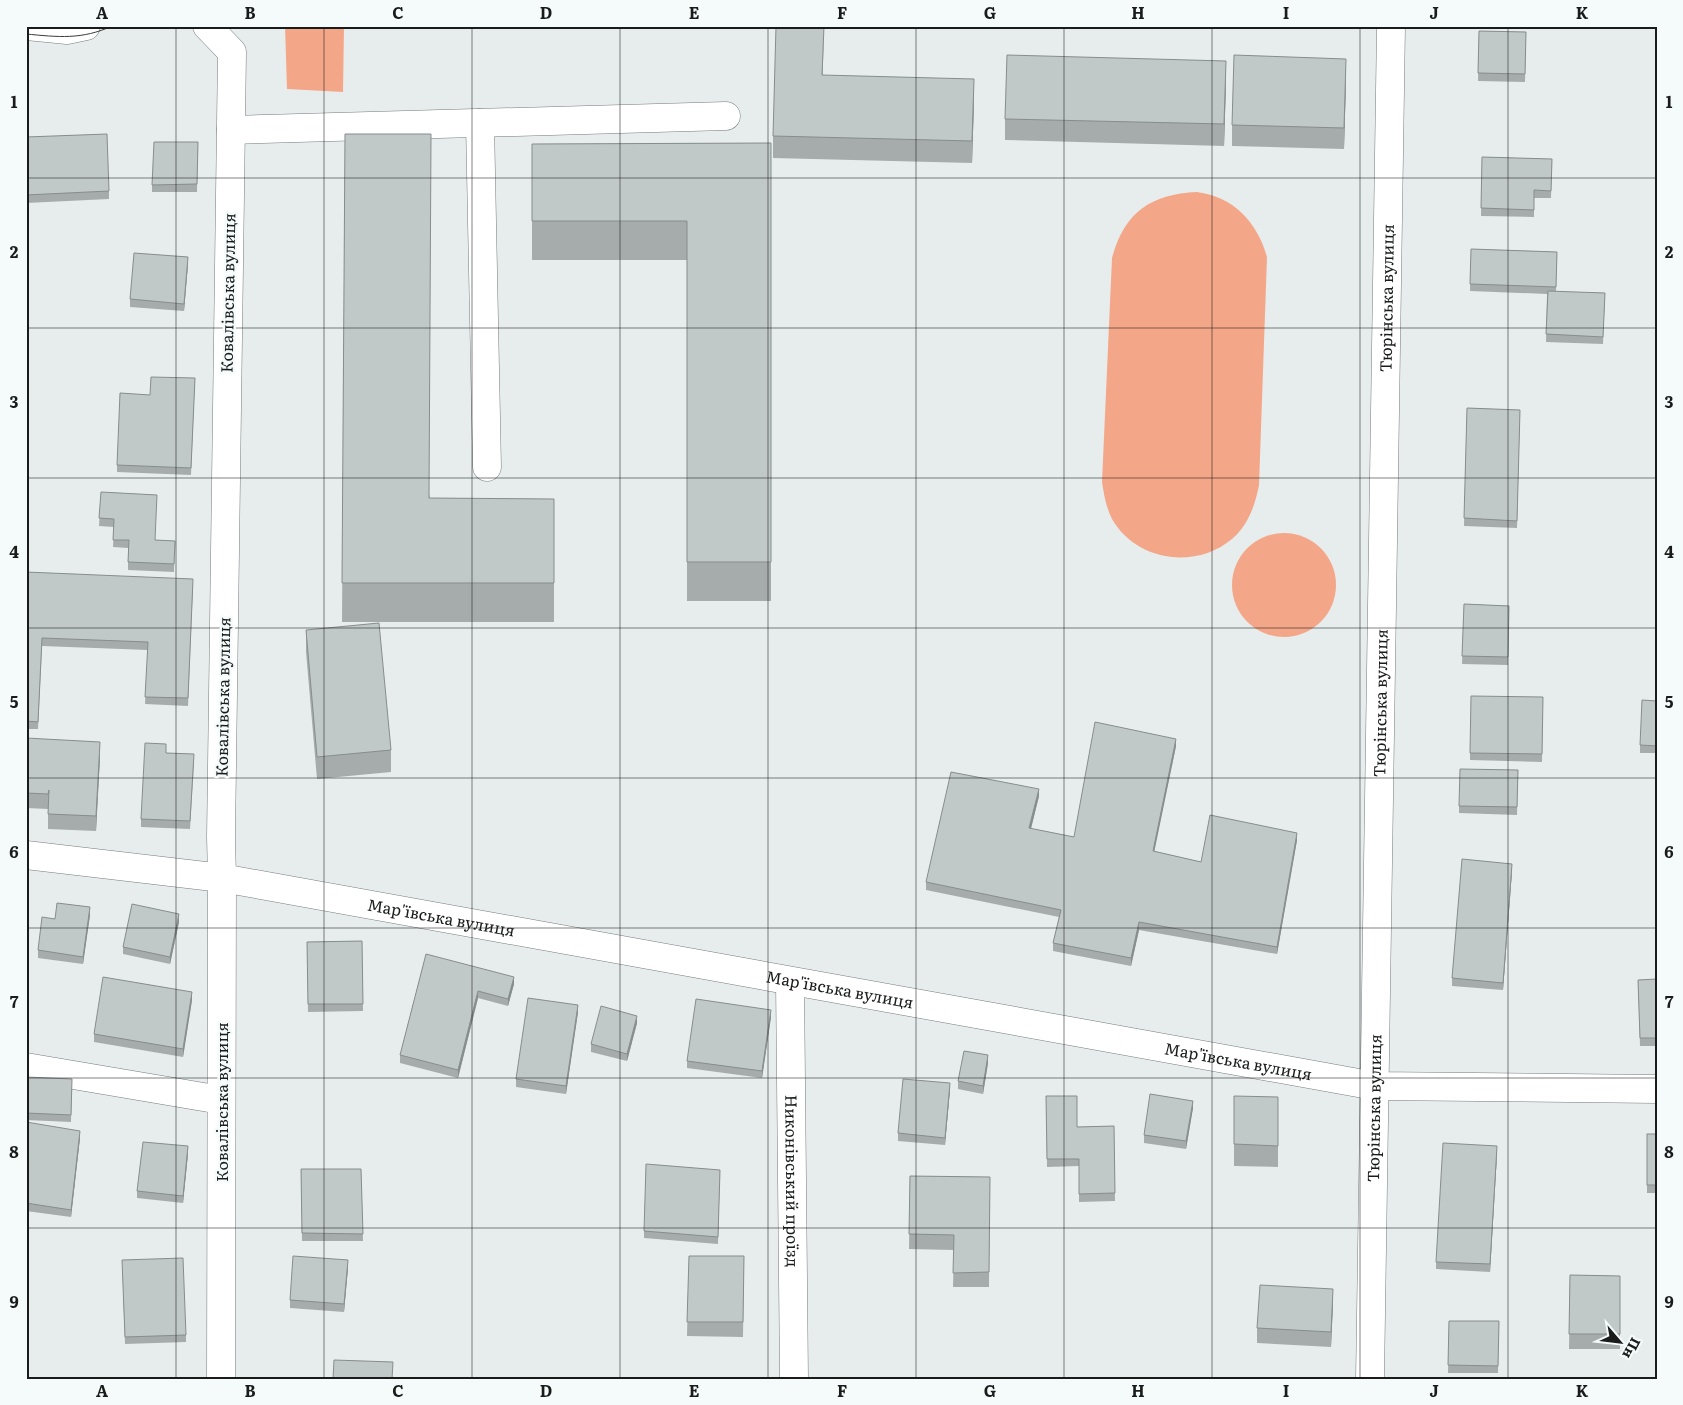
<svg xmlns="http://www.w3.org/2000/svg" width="1683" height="1405" viewBox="0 0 1683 1405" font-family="Literata,serif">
  <rect width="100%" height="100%" fill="#e7eded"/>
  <g fill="#f4a688">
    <polygon points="285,26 344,26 343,92 287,89"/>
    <path d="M1197,192C1234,197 1257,222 1267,257L1259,485C1255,506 1248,525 1232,539C1195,570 1136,561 1112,519C1106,507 1104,495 1102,482L1112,258C1124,213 1150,194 1197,192Z"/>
    <circle cx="1284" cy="585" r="52"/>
  </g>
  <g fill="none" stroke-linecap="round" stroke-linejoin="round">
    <g stroke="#767c7c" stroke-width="29">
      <g id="minor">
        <polyline points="207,26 232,52 221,837 222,878 221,1379"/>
        <polyline points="480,123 487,467"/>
        <polyline points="231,130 726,116"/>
        <path id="s1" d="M26,855L222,878L1375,1086L1657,1089"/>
        <path id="s2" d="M790,982L794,1379"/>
        <polyline points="26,1067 221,1100"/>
      </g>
    </g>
    <g stroke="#767c7c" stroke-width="29">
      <g id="major">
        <polyline points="27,26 67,30 86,26"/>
        <path id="s3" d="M1370,1379L1391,26"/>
      </g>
    </g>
    <use href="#minor" stroke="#fff" stroke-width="28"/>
    <use href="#major" stroke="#fff" stroke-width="28"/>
    <path stroke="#3a3c3c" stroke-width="1" d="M26,34C58,37 82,40 112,26"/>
  </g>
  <g fill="#a6acac">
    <polygon points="1479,31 1526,32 1525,82 1478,81"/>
    <polygon points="823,75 974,101 972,163 773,158 773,136"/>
    <polygon points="1346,81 1344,149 1232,146 1232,125"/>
    <polygon points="1226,82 1224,146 1005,140 1005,119"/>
    <polygon points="345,134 430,498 554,499 554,622 342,622"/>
    <polygon points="26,137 109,191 109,199 26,203"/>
    <polygon points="198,142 197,192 152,192 152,185"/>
    <polygon points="771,143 771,601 687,601 687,260 532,260 532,144"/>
    <polygon points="1482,157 1552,159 1551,198 1534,198 1534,217 1481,216"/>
    <polygon points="1471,249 1557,252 1556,292 1605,293 1603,344 1546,342 1547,294 1470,291"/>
    <polygon points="188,264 184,311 130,307 130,299"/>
    <polygon points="195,378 191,475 117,472 117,465 150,395"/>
    <polygon points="1467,408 1520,410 1517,528 1464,526"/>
    <polygon points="101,492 156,540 175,541 174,572 128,570 128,548 113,547 114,527 99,526"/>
    <polygon points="26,572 193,586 188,706 145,704 148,650 42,646 38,729 26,729"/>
    <polygon points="1464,604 1509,606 1508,665 1462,664"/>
    <polygon points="306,630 391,750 391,772 317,779 306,652"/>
    <polygon points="1543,697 1542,762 1470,760 1470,753"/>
    <polygon points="1657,701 1657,753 1640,753 1640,745"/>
    <polygon points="26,738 100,757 96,831 48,829 48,808 48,809 26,808"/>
    <polygon points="1176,746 1154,851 1201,862 1297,840 1277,954 1139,930 1131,966 1053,951 1053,943 1059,917 926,890 926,882 1039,796 1031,829 1074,837"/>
    <polygon points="166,753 194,762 190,829 141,827 141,819"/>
    <polygon points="1518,770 1517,815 1459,813 1459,806"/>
    <polygon points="1512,871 1503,990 1452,986 1452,978"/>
    <polygon points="90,915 83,964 38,958 38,950 55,919"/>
    <polygon points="179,922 170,964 123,954 123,947"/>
    <polygon points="362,941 363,1011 308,1012 307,942"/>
    <polygon points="426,954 514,984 508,1006 478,998 458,1078 400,1063 400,1055"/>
    <polygon points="1657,979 1657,1046 1640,1046 1638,980"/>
    <polygon points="192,1000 183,1057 94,1042 94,1034"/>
    <polygon points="578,1012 566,1094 516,1087 516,1079"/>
    <polygon points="771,1017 762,1078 687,1068 687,1061"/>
    <polygon points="637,1023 627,1061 591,1052 591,1044"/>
    <polygon points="988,1063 983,1094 958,1089 958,1081"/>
    <polygon points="26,1077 72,1087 71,1122 26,1120"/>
    <polygon points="950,1090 945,1145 898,1141 898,1133"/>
    <polygon points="1046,1096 1077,1127 1114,1126 1115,1201 1079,1202 1079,1166 1047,1167"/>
    <polygon points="1234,1096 1278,1118 1278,1167 1234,1166"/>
    <polygon points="1193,1108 1186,1149 1144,1143 1144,1135"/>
    <polygon points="26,1122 80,1138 71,1217 26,1211"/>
    <polygon points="1657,1134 1657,1193 1647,1193 1647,1185"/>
    <polygon points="188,1154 183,1203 137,1198 137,1191"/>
    <polygon points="1497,1154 1490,1272 1436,1269 1436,1262"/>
    <polygon points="301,1169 361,1169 363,1241 302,1241"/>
    <polygon points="720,1170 718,1244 644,1238 644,1231"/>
    <polygon points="910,1176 990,1177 989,1287 953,1287 954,1250 909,1249"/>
    <polygon points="689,1256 744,1256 743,1337 687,1336"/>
    <polygon points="122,1260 186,1335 186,1342 125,1344"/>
    <polygon points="348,1268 344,1312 290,1308 290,1300"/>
    <polygon points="1570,1275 1620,1276 1620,1349 1569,1349"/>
    <polygon points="1333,1303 1331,1347 1257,1343 1257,1328"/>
    <polygon points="1449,1321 1499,1321 1498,1373 1448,1373"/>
  </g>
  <g fill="#878c8c">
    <polygon points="824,26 822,97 822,75"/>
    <polygon points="1346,59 1346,81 1344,149 1344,128"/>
    <polygon points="1226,61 1226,82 1224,146 1224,124"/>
    <polygon points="974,79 974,101 972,163 972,141"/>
    <polygon points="188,257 188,264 184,311 184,304"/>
    <polygon points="1176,739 1176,746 1153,858 1153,851"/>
    <polygon points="100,742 100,757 96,831 96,816"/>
    <polygon points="1039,789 1039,796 1029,836 1029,828"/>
    <polygon points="1297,833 1297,840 1277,954 1277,947"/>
    <polygon points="1512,864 1512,871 1503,990 1503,983"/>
    <polygon points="90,907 90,915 83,964 83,957"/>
    <polygon points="179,914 179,922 170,964 170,957"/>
    <polygon points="1139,922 1139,930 1131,966 1131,958"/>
    <polygon points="514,977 514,984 508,1006 508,999"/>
    <polygon points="478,991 478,998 458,1078 458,1070"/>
    <polygon points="192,992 192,1000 183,1057 183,1049"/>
    <polygon points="578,1005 578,1012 566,1094 566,1086"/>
    <polygon points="771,1010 771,1017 762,1078 762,1071"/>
    <polygon points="637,1016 637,1023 627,1061 627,1054"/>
    <polygon points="988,1055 988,1063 983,1094 983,1086"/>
    <polygon points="950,1083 950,1090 945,1145 945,1138"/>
    <polygon points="1193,1101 1193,1108 1186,1149 1186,1141"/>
    <polygon points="80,1131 80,1138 71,1217 71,1210"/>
    <polygon points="188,1146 188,1154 183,1203 183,1196"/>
    <polygon points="1497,1146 1497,1154 1490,1272 1490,1264"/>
    <polygon points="348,1260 348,1268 344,1312 344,1304"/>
    <polygon points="1333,1289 1333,1303 1331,1347 1331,1332"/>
  </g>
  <g fill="#c1c8c8" stroke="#878c8c">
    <polygon points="776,26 824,26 822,75 974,79 972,141 773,136"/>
    <polygon points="1479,31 1526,32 1525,74 1478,73"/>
    <polygon points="1007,55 1226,61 1224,124 1005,119"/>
    <polygon points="1234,55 1346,59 1344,128 1232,125"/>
    <polygon points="107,134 109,191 26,195 26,137"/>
    <polygon points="345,134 431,134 429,498 554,499 554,583 342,583"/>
    <polygon points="154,142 198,142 197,184 152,185"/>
    <polygon points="771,143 771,562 687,562 687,221 532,221 532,144"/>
    <polygon points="1482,157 1552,159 1551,191 1534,190 1534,210 1481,208"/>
    <polygon points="1471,249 1557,252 1556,287 1470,284"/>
    <polygon points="134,253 188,257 184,304 130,299"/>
    <polygon points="1548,291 1605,293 1603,337 1546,334"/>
    <polygon points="151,377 195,378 191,468 117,465 120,393 150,395"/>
    <polygon points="1467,408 1520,410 1517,521 1464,518"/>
    <polygon points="101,492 157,495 155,540 175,541 174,564 128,562 129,540 113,540 114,519 99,518"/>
    <polygon points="26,572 193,579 188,698 145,697 148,642 42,638 38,722 26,721"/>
    <polygon points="1464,604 1509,606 1508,657 1462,656"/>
    <polygon points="379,623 391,750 317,757 306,630"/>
    <polygon points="1471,696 1543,697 1542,754 1470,753"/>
    <polygon points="1642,700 1657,701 1657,746 1640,745"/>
    <polygon points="1095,722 1176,739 1153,851 1201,862 1210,815 1297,833 1277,947 1139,922 1131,958 1053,943 1061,910 926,882 951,772 1039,789 1029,828 1074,837"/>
    <polygon points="26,738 100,742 96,816 48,814 49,790 48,794 26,793"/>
    <polygon points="145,743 166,744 166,753 194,754 190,821 141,819"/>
    <polygon points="1460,769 1518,770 1517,807 1459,806"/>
    <polygon points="1462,859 1512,864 1503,983 1452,978"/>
    <polygon points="57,903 90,907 83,957 38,950 42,917 55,919"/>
    <polygon points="132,904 179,914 170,957 123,947"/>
    <polygon points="362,941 363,1004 308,1004 307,942"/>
    <polygon points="426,954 514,977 508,999 478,991 458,1070 400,1055"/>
    <polygon points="103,977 192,992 183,1049 94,1034"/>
    <polygon points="1657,979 1657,1038 1640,1038 1638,980"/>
    <polygon points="528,998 578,1005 566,1086 516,1079"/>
    <polygon points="696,999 771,1010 762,1071 687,1061"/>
    <polygon points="601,1006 637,1016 627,1054 591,1044"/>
    <polygon points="964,1051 988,1055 983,1086 958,1081"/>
    <polygon points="26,1077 72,1079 71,1115 26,1113"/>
    <polygon points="903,1079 950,1083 945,1138 898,1133"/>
    <polygon points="1150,1094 1193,1101 1186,1141 1144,1135"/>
    <polygon points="1046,1096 1077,1096 1077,1127 1114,1126 1115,1193 1079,1194 1079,1159 1047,1159"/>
    <polygon points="1234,1096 1278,1097 1278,1146 1234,1144"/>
    <polygon points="26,1122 80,1131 71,1210 26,1203"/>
    <rect x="1647" y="1134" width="10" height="51"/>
    <polygon points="143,1142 188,1146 183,1196 137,1191"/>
    <polygon points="1443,1143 1497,1146 1490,1264 1436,1262"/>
    <polygon points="646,1164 720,1170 718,1237 644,1231"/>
    <polygon points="301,1169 361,1169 363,1234 302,1233"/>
    <polygon points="910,1176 990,1177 989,1272 953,1273 954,1235 909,1234"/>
    <polygon points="293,1256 348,1260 344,1304 290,1300"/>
    <polygon points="689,1256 744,1256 743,1322 687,1322"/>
    <polygon points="183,1258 186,1335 125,1337 122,1260"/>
    <polygon points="1570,1275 1620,1276 1620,1334 1569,1334"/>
    <polygon points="1260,1285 1333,1289 1331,1332 1257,1328"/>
    <polygon points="1449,1321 1499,1321 1498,1366 1448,1365"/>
    <polygon points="334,1360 393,1362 392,1379 333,1379"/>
  </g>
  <path fill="none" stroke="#1a1c1c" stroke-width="1" stroke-opacity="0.55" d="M176,26V1379M324,26V1379M472,26V1379M620,26V1379M768,26V1379M916,26V1379M1064,26V1379M1212,26V1379M1360,26V1379M1508,26V1379M26,178H1657M26,328H1657M26,478H1657M26,628H1657M26,778H1657M26,928H1657M26,1078H1657M26,1228H1657"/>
  <g text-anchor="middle" stroke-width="5" stroke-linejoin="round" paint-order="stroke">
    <g font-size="16" fill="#1a1c1c" stroke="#f4fbfa">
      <text transform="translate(228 293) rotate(-89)" y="6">Ковалівська вулиця</text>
      <text dy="6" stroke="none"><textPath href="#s3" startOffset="1081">Тюрінська вулиця</textPath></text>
      <text transform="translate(223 697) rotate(-89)" y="6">Ковалівська вулиця</text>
      <text dy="6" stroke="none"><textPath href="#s3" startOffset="676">Тюрінська вулиця</textPath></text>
      <text dy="6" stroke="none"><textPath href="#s1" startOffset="420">Мар'ївська вулиця</textPath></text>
      <text dy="6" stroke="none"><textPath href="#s1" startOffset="825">Мар'ївська вулиця</textPath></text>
      <text dy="6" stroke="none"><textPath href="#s1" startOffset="1230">Мар'ївська вулиця</textPath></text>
      <text transform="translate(222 1102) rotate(-90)" y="6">Ковалівська вулиця</text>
      <text dy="6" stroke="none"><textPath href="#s3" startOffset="271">Тюрінська вулиця</textPath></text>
      <text dy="6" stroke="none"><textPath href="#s2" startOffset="199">Никонівський проїзд</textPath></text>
    </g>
  </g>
  <rect width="1683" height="1405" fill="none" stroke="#f4fbfa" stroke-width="55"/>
  <g transform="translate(1620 1342) rotate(118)" stroke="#f4fbfa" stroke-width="4" paint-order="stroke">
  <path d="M0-4L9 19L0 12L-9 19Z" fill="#1a1c1c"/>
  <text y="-8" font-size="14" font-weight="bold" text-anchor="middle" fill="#1a1c1c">Пн</text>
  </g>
  <rect x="28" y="28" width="1628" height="1350" fill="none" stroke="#1a1c1c" stroke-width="2"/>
  <g font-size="16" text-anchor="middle" font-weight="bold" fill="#1a1c1c">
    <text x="102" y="19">A</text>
    <text x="250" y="19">B</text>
    <text x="398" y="19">C</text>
    <text x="546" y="19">D</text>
    <text x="694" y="19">E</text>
    <text x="842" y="19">F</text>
    <text x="990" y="19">G</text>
    <text x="1138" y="19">H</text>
    <text x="1286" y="19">I</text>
    <text x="1434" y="19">J</text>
    <text x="1582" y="19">K</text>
    <text x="14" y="108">1</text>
    <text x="1669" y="108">1</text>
    <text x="14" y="258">2</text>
    <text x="1669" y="258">2</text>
    <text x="14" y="408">3</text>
    <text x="1669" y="408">3</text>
    <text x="14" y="558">4</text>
    <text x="1669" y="558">4</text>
    <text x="14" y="708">5</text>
    <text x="1669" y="708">5</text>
    <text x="14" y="858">6</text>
    <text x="1669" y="858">6</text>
    <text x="14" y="1008">7</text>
    <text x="1669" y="1008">7</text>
    <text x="14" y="1158">8</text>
    <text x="1669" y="1158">8</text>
    <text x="14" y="1308">9</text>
    <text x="1669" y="1308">9</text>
    <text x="102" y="1397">A</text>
    <text x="250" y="1397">B</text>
    <text x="398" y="1397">C</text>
    <text x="546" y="1397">D</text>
    <text x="694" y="1397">E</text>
    <text x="842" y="1397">F</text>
    <text x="990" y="1397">G</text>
    <text x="1138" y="1397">H</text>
    <text x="1286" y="1397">I</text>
    <text x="1434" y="1397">J</text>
    <text x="1582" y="1397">K</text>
  </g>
</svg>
